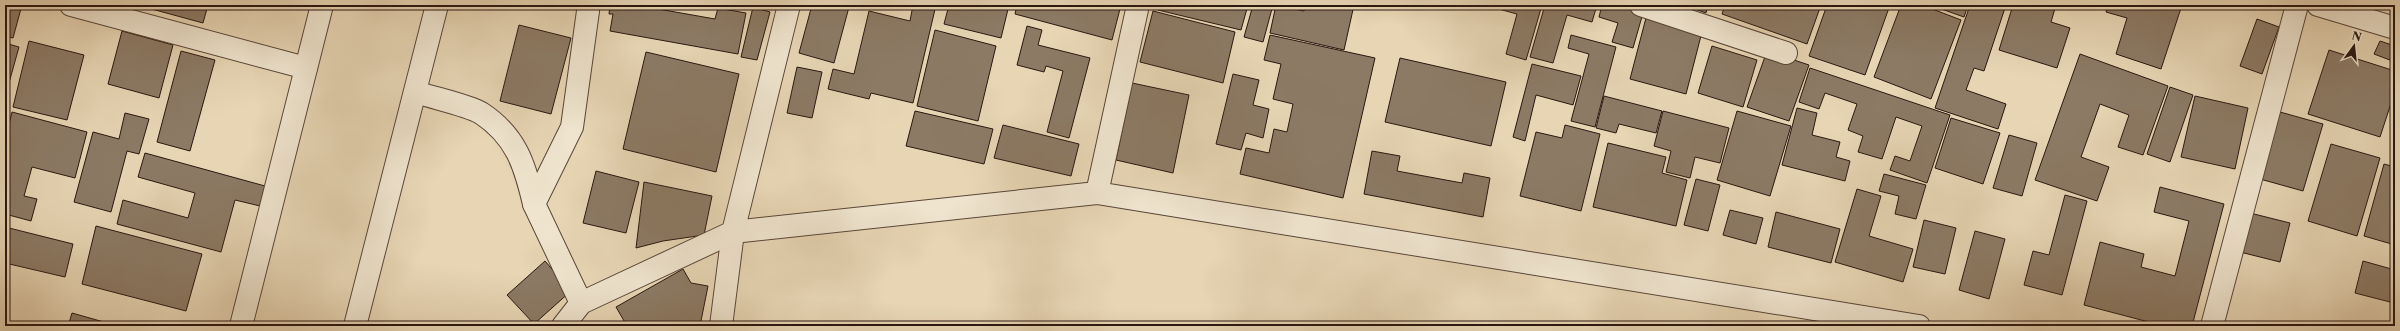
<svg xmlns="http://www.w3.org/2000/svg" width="2400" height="331" viewBox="0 0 2400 331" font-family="'Libre Caslon Text',serif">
  <rect width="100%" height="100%" fill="#e7d5b4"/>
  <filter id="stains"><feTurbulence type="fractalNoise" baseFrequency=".005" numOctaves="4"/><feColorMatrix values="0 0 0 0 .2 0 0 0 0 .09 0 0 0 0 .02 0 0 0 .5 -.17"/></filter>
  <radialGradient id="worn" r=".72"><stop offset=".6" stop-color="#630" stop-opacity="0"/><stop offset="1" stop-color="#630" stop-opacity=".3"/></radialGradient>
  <g fill="#8c7a65" stroke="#2a1710">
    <polygon points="5,5 22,5 13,38 5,36"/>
    <polygon points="137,5 208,5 203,23"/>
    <polygon points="610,5 648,5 647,7 715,19 718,8 746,13 738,54 610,31 613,14 609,14"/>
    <polygon points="812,5 841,5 849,7 834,63 799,53"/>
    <polygon points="913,5 936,5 913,103 871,93 869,99 828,89 833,69 854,74 869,11 910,21"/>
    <polygon points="949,5 1009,5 1001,38 944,24"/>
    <polygon points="1017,5 1121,5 1112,40 1015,14"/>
    <polygon points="1159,5 1248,5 1241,30 1158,10"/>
    <polygon points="1253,5 1273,5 1263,42 1244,37"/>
    <polygon points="1276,5 1304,11 1306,5 1354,5 1344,50 1270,33"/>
    <polygon points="1484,5 1542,5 1526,60 1506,54 1517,14"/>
    <polygon points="1545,5 1597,5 1592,22 1567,15 1553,63 1530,57"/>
    <polygon points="1602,5 1615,5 1643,13 1633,48 1612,42 1618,23 1599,17"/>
    <polygon points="1684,5 1708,5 1706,13"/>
    <polygon points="1725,5 1821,5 1807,44 1722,14"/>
    <polygon points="1827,5 1890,5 1865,75 1809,56"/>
    <polygon points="1901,5 1922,5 1961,20 1931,99 1874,77"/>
    <polygon points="1930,5 1968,5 1964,17"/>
    <polygon points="1970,5 2006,5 1984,71 1974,68 1966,90 2006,104 1998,129 1935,108"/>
    <polygon points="2013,5 2056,5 2051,22 2070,28 2057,68 1999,50"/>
    <polygon points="2108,5 2182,5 2161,69 2116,54 2127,18 2106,12"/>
    <polygon points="753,7 770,12 757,60 741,57"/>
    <polygon points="1153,11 1235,32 1223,83 1140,62"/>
    <polygon points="1647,14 1703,28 1686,94 1630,79"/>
    <polygon points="2257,19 2279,27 2262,74 2240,66"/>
    <polygon points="519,25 571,38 551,114 500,101"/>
    <polygon points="1027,26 1042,30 1038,45 1090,58 1069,138 1047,132 1063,71 1046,66 1044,72 1017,65"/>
    <polygon points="935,30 996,46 978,121 917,106"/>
    <polygon points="122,31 173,45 159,98 108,84"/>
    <polygon points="1270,35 1375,58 1343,198 1240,174 1246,148 1269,153 1274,129 1287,132 1293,104 1273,99 1281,64 1264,60"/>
    <polygon points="1571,35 1616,47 1595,127 1571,121 1589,54 1568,48"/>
    <polygon points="29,41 84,55 67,120 13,107"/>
    <polygon points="2380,41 2395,46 2395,62 2374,54"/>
    <polygon points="5,43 19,47 5,97"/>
    <polygon points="1712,46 1757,60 1743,107 1698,93"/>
    <polygon points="2329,50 2395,71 2395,91 2380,137 2308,114"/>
    <polygon points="181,51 215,60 190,151 157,142"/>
    <polygon points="1767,51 1809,65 1789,121 1747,107"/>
    <polygon points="646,52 739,74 716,172 623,149"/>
    <polygon points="2080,54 2168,86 2143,155 2118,147 2129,115 2100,104 2081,157 2109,167 2097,201 2035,180"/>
    <polygon points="1400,58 1506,82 1491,146 1385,122"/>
    <polygon points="1532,64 1581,76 1573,105 1536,95 1525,141 1513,137"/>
    <polygon points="797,67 822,72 812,118 787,113"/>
    <polygon points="1810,68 1950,115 1927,183 1890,170 1895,156 1910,161 1922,126 1896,117 1882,159 1858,152 1863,136 1848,130 1857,104 1825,93 1819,109 1799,102"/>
    <polygon points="1233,74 1259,80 1253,105 1269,109 1263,138 1246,133 1241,150 1216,144"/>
    <polygon points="1132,83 1189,95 1173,173 1116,160"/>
    <polygon points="2170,87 2193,95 2170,162 2147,154"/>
    <polygon points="1604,96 1662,111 1656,133 1619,124 1616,133 1596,128"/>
    <polygon points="2195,96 2248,108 2235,169 2181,157"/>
    <polygon points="1797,108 1817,113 1812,135 1840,142 1836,157 1850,161 1845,181 1782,165"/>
    <polygon points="915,111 993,129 984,164 906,146"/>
    <polygon points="1663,111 1729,128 1720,163 1695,157 1690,178 1666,172 1671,151 1654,146"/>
    <polygon points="1737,111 1791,126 1770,196 1717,180"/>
    <polygon points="12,112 87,132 75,178 32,167 24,196 37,199 31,221 5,214 5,140"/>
    <polygon points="2280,112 2323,124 2303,191 2260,179"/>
    <polygon points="125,113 149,119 139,154 127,151 111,212 74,202 93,132 119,139"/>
    <polygon points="1951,118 2000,133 1983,184 1935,168"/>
    <polygon points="1003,125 1079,144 1071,176 994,158"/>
    <polygon points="1565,125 1600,134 1581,211 1520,196 1536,132 1562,138"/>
    <polygon points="2009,135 2037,143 2022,196 1993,188"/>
    <polygon points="1608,143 1666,157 1662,173 1687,180 1676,226 1593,207"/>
    <polygon points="2331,144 2380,158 2357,236 2308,221"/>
    <polygon points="1372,151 1400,156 1397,171 1462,183 1464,173 1490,178 1483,217 1364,194"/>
    <polygon points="145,153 265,186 260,206 235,200 221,252 117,224 123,200 188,218 195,193 138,177"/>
    <polygon points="2384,164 2395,167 2395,245 2364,236"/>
    <polygon points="596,171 639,182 626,233 583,223"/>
    <polygon points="1884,174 1926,185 1916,219 1895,214 1899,196 1879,191"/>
    <polygon points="1696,179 1720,185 1708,231 1684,225"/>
    <polygon points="644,182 712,196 704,235 663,241 636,248"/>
    <polygon points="2160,187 2224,204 2192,326 2164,326 2084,305 2100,242 2144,254 2141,267 2175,276 2189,221 2154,212"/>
    <polygon points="1857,189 1881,196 1869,236 1913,249 1903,282 1835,262"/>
    <polygon points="2065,195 2087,201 2062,295 2024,285 2033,251 2049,255"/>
    <polygon points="1730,210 1763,218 1756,244 1723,235"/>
    <polygon points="1776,212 1840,229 1831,263 1768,247"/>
    <polygon points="2250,213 2290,223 2280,262 2240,252"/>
    <polygon points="1924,220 1956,228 1945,274 1913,267"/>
    <polygon points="96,226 202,254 186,311 82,284"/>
    <polygon points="5,227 73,244 65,277 5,263"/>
    <polygon points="1975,231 2005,239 1989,299 1959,290"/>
    <polygon points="545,261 571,291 534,324 507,295"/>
    <polygon points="2363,261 2395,270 2395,284 2390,302 2355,293"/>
    <polygon points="683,269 691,283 708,286 700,326 667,326 668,321 659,326 627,326 616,307"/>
    <polygon points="72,313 118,326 68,326"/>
  </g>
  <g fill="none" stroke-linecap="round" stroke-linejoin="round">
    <g stroke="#594639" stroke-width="24">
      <g id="minor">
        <polyline points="71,5 306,68"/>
        <polyline points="1641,5 1786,53"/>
        <polyline points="2318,5 2395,28"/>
        <path d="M416,92C433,98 467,105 481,113C516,136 525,165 534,204"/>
        <polyline points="1097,193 1138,5"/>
        <polyline points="581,303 534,204 572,127 588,11"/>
        <polyline points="241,326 322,5"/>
        <polyline points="355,326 437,5"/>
        <polyline points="563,326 581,303 733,232 1097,193 1919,326"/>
        <polyline points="721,326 733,232 789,5"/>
        <polyline points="2212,326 2297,5"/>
      </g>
    </g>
    <use href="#minor" stroke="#efe4ce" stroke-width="22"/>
  </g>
  <rect width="2400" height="331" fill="none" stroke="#e7d5b4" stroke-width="20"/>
  <rect x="6" y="6" width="2388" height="319" fill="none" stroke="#2a1710" stroke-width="2"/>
  <rect x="10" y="10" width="2380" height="311" fill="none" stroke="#2a1710"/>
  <g transform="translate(2354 46) rotate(15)" stroke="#efe4ce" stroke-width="3" paint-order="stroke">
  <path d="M0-3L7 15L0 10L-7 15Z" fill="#2a1710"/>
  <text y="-6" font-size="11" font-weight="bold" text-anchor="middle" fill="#2a1710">N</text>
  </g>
  <rect width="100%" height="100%" filter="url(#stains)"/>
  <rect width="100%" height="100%" fill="url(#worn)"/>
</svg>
